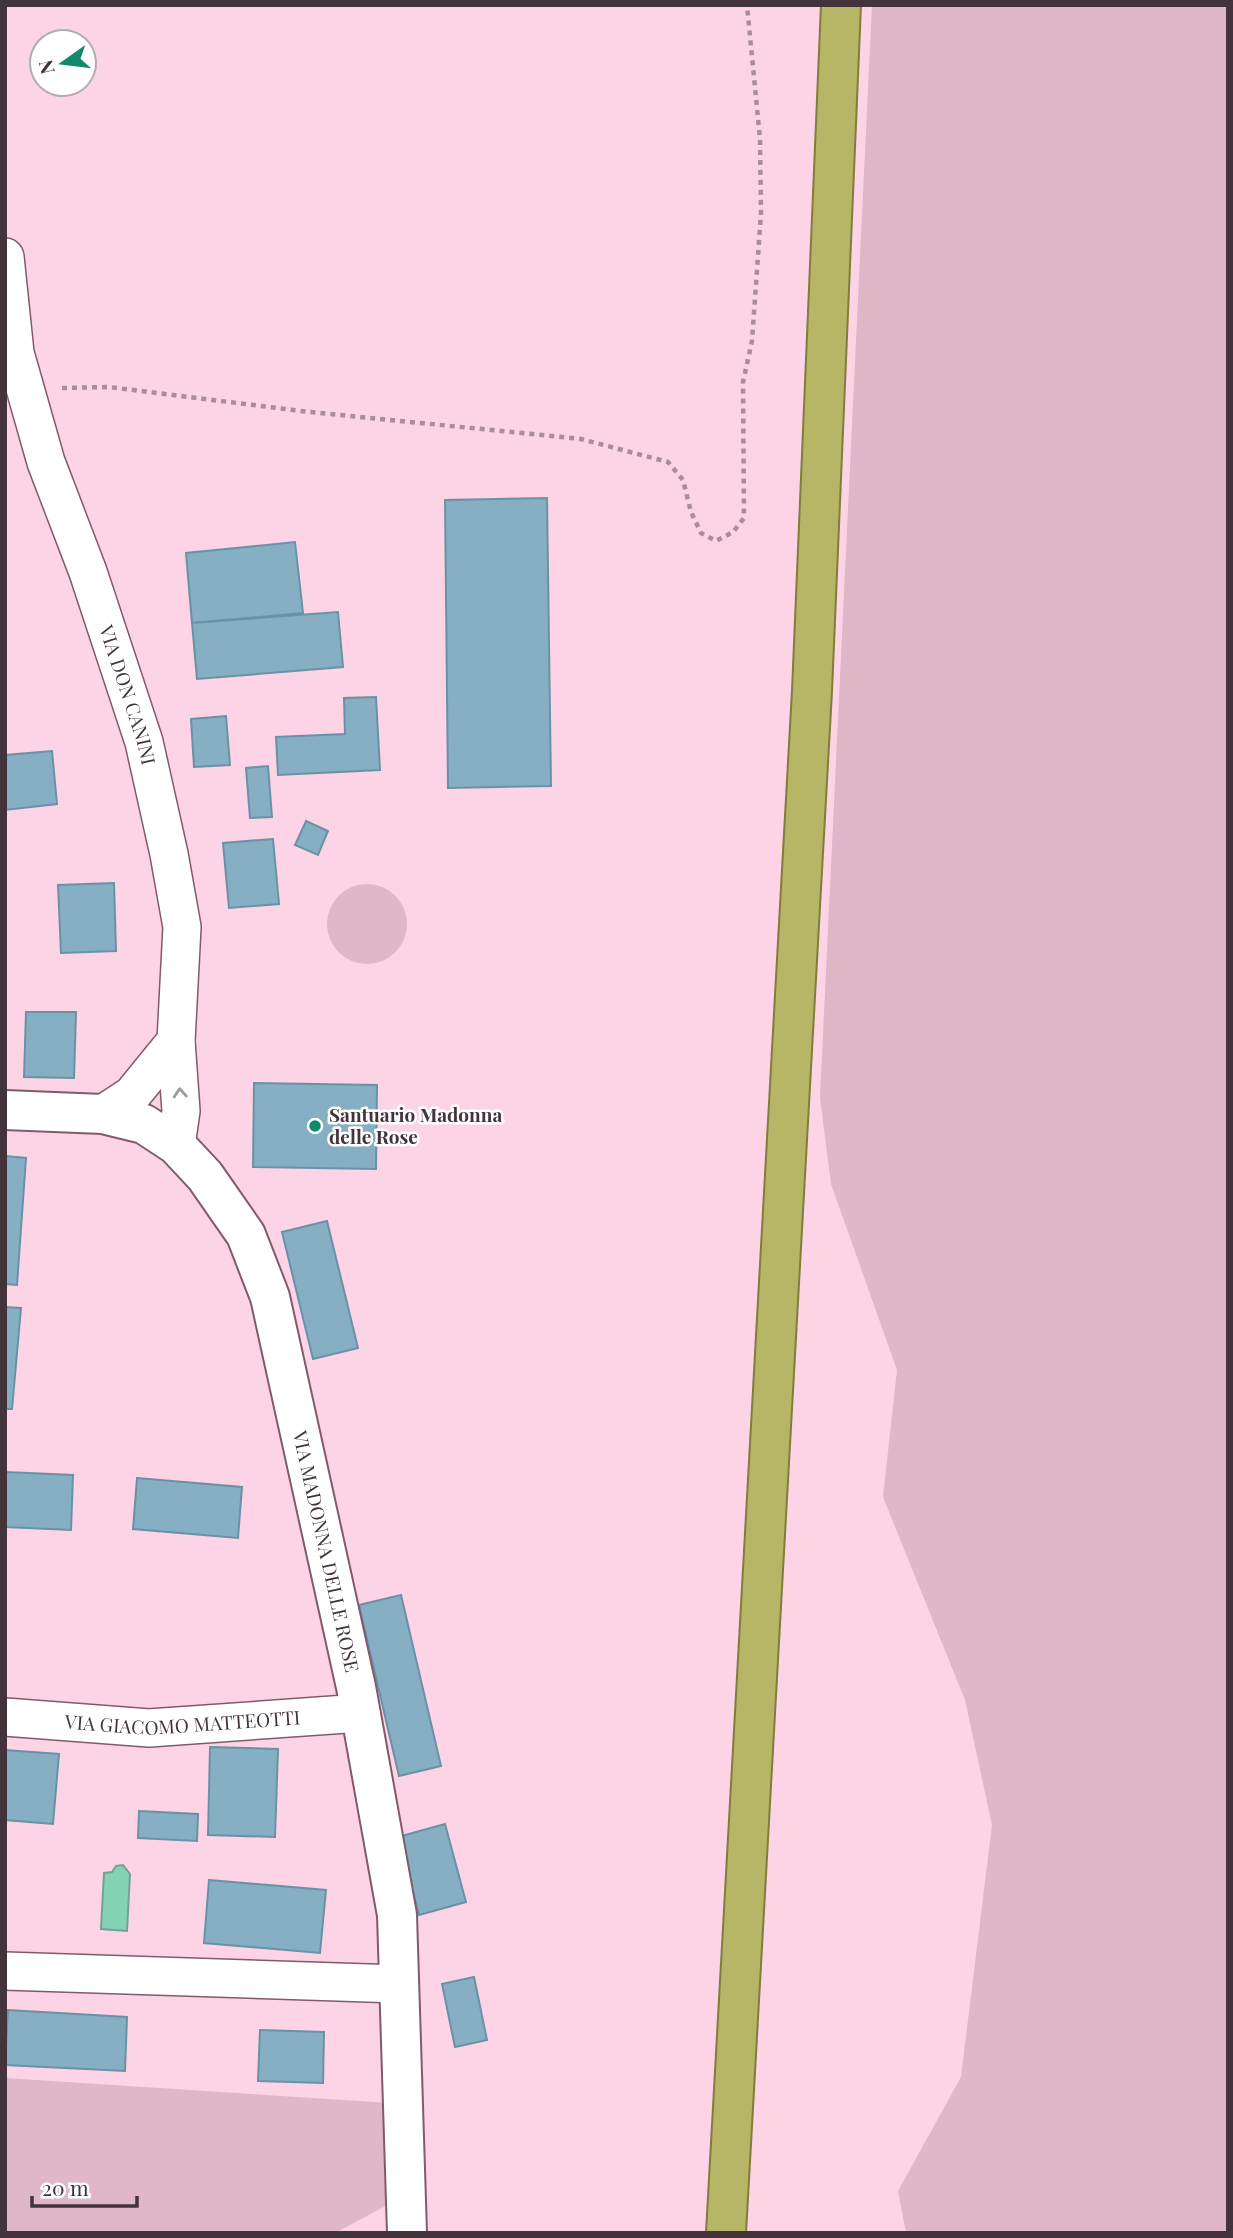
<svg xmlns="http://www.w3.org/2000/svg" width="1233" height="2238" viewBox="0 0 1233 2238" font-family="'Playfair Display',serif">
  <rect width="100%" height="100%" fill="#fdd3e6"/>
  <g fill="#e0b6c9">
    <polygon points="872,5 1228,5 1228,2233 906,2233 898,2191 961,2077 992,1825 965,1700 883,1497 897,1370 831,1184 820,1098"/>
    <circle cx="367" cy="924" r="40"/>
    <polygon points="5,2078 390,2103 391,2203 335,2233 5,2233"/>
  </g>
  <polygon fill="#85d3b7" stroke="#71a392" stroke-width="2" points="123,1865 130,1874 127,1931 101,1929 104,1873 112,1872 116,1866"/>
  <g fill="#86afc3" stroke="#6a92a6" stroke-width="2">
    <polygon points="547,498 551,786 448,788 445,500"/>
    <polygon points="295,542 303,613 192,623 186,553"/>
    <polygon points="338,612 343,667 197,679 192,623"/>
    <polygon points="376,697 380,770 278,775 276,737 345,734 344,698"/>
    <polygon points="226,716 230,765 194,767 191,719"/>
    <polygon points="52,751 57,804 5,810 5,755"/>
    <polygon points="268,766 272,817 250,818 246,768"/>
    <polygon points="306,821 328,831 318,855 295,845"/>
    <polygon points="273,839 279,904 229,908 223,843"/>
    <polygon points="114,883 116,951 61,953 58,885"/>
    <polygon points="26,1012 76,1012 74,1078 24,1077"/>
    <polygon points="254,1083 377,1085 376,1169 253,1167"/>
    <polygon points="5,1156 26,1158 17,1285 5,1284"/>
    <polygon points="327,1221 358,1348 313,1359 282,1232"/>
    <polygon points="5,1307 21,1308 12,1409 5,1409"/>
    <polygon points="5,1472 73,1475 71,1530 5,1527"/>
    <polygon points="137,1478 242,1487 238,1538 133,1529"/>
    <polygon points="401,1595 441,1766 399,1776 359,1605"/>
    <polygon points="210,1747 278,1749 275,1837 208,1835"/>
    <polygon points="5,1750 59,1754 53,1824 5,1820"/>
    <polygon points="139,1811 198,1814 197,1841 138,1838"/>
    <polygon points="445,1824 466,1902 419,1915 398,1837"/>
    <polygon points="209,1880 326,1890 320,1953 204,1943"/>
    <polygon points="474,1977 487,2040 455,2047 442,1984"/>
    <polygon points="8,2010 127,2017 125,2071 5,2065"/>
    <polygon points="260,2030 324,2032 323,2083 258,2081"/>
  </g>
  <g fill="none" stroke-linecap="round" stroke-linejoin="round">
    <g stroke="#805b6c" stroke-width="40">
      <g id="minor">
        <path id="s1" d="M5,257L15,353L46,462L88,572L144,742L169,854L182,927L176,1041L181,1111L176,1145"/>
        <polyline points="103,1114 132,1095 176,1041"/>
        <path id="s2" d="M5,1717L149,1728L361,1713"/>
        <polyline points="5,1971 399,1984"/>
      </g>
    </g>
    <g stroke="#805b6c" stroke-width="42">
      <g id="tertiary">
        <path id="s3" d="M5,1110L103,1114L144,1124L176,1145L205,1176L246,1235L270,1297L356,1687L397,1915L407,2233"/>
      </g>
    </g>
    <g stroke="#827c3d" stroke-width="42">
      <polyline id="trunk" points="726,2233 812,691 841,5"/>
    </g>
    <polyline stroke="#aa8c9a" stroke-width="4.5" stroke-dasharray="5 5" stroke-linecap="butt" points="62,388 109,387 301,411 581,439 668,462 683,480 691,512 701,533 716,541 733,532 744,518 743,382 752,341 761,213 760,139 747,5"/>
    <use href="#minor" stroke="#fff" stroke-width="37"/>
    <use href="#tertiary" stroke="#fff" stroke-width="38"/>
    <use href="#trunk" stroke="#b6b666" stroke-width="38"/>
  </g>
  <defs><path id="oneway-chevron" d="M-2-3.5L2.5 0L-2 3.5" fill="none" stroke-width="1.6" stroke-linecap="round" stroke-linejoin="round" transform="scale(1.75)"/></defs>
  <use stroke="#a1999c" href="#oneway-chevron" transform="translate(180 1093) rotate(-94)"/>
  <circle fill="#11896a" stroke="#fff" stroke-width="2.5" cx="315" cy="1126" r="7"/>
  <g text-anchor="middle" stroke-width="5" stroke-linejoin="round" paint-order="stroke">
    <g font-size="19" fill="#43333a" stroke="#fff">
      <text dy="7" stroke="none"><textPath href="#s1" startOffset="457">VIA DON CANINI</textPath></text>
      <text dy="7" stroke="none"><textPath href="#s3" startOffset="620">VIA MADONNA DELLE ROSE</textPath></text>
      <text dy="7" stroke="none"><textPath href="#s2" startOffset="178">VIA GIACOMO MATTEOTTI</textPath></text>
    </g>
    <g font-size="19" font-weight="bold" fill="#43333a" stroke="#fff" text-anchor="start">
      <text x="329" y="1122">Santuario Madonna<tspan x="329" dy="22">delle Rose</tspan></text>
    </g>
  </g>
  <rect width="1233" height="2238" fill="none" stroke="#43333a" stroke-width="14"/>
  <g transform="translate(63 63) rotate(256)"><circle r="33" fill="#ffffff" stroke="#b4adb0" stroke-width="2"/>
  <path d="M0-5L12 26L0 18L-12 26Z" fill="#11896a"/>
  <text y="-10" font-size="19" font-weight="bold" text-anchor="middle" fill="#43333a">N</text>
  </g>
  <path d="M32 2196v10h105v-10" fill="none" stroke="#43333a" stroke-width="3.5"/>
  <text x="42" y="2196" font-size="21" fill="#43333a" stroke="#ffffff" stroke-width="5" paint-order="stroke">20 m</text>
</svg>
